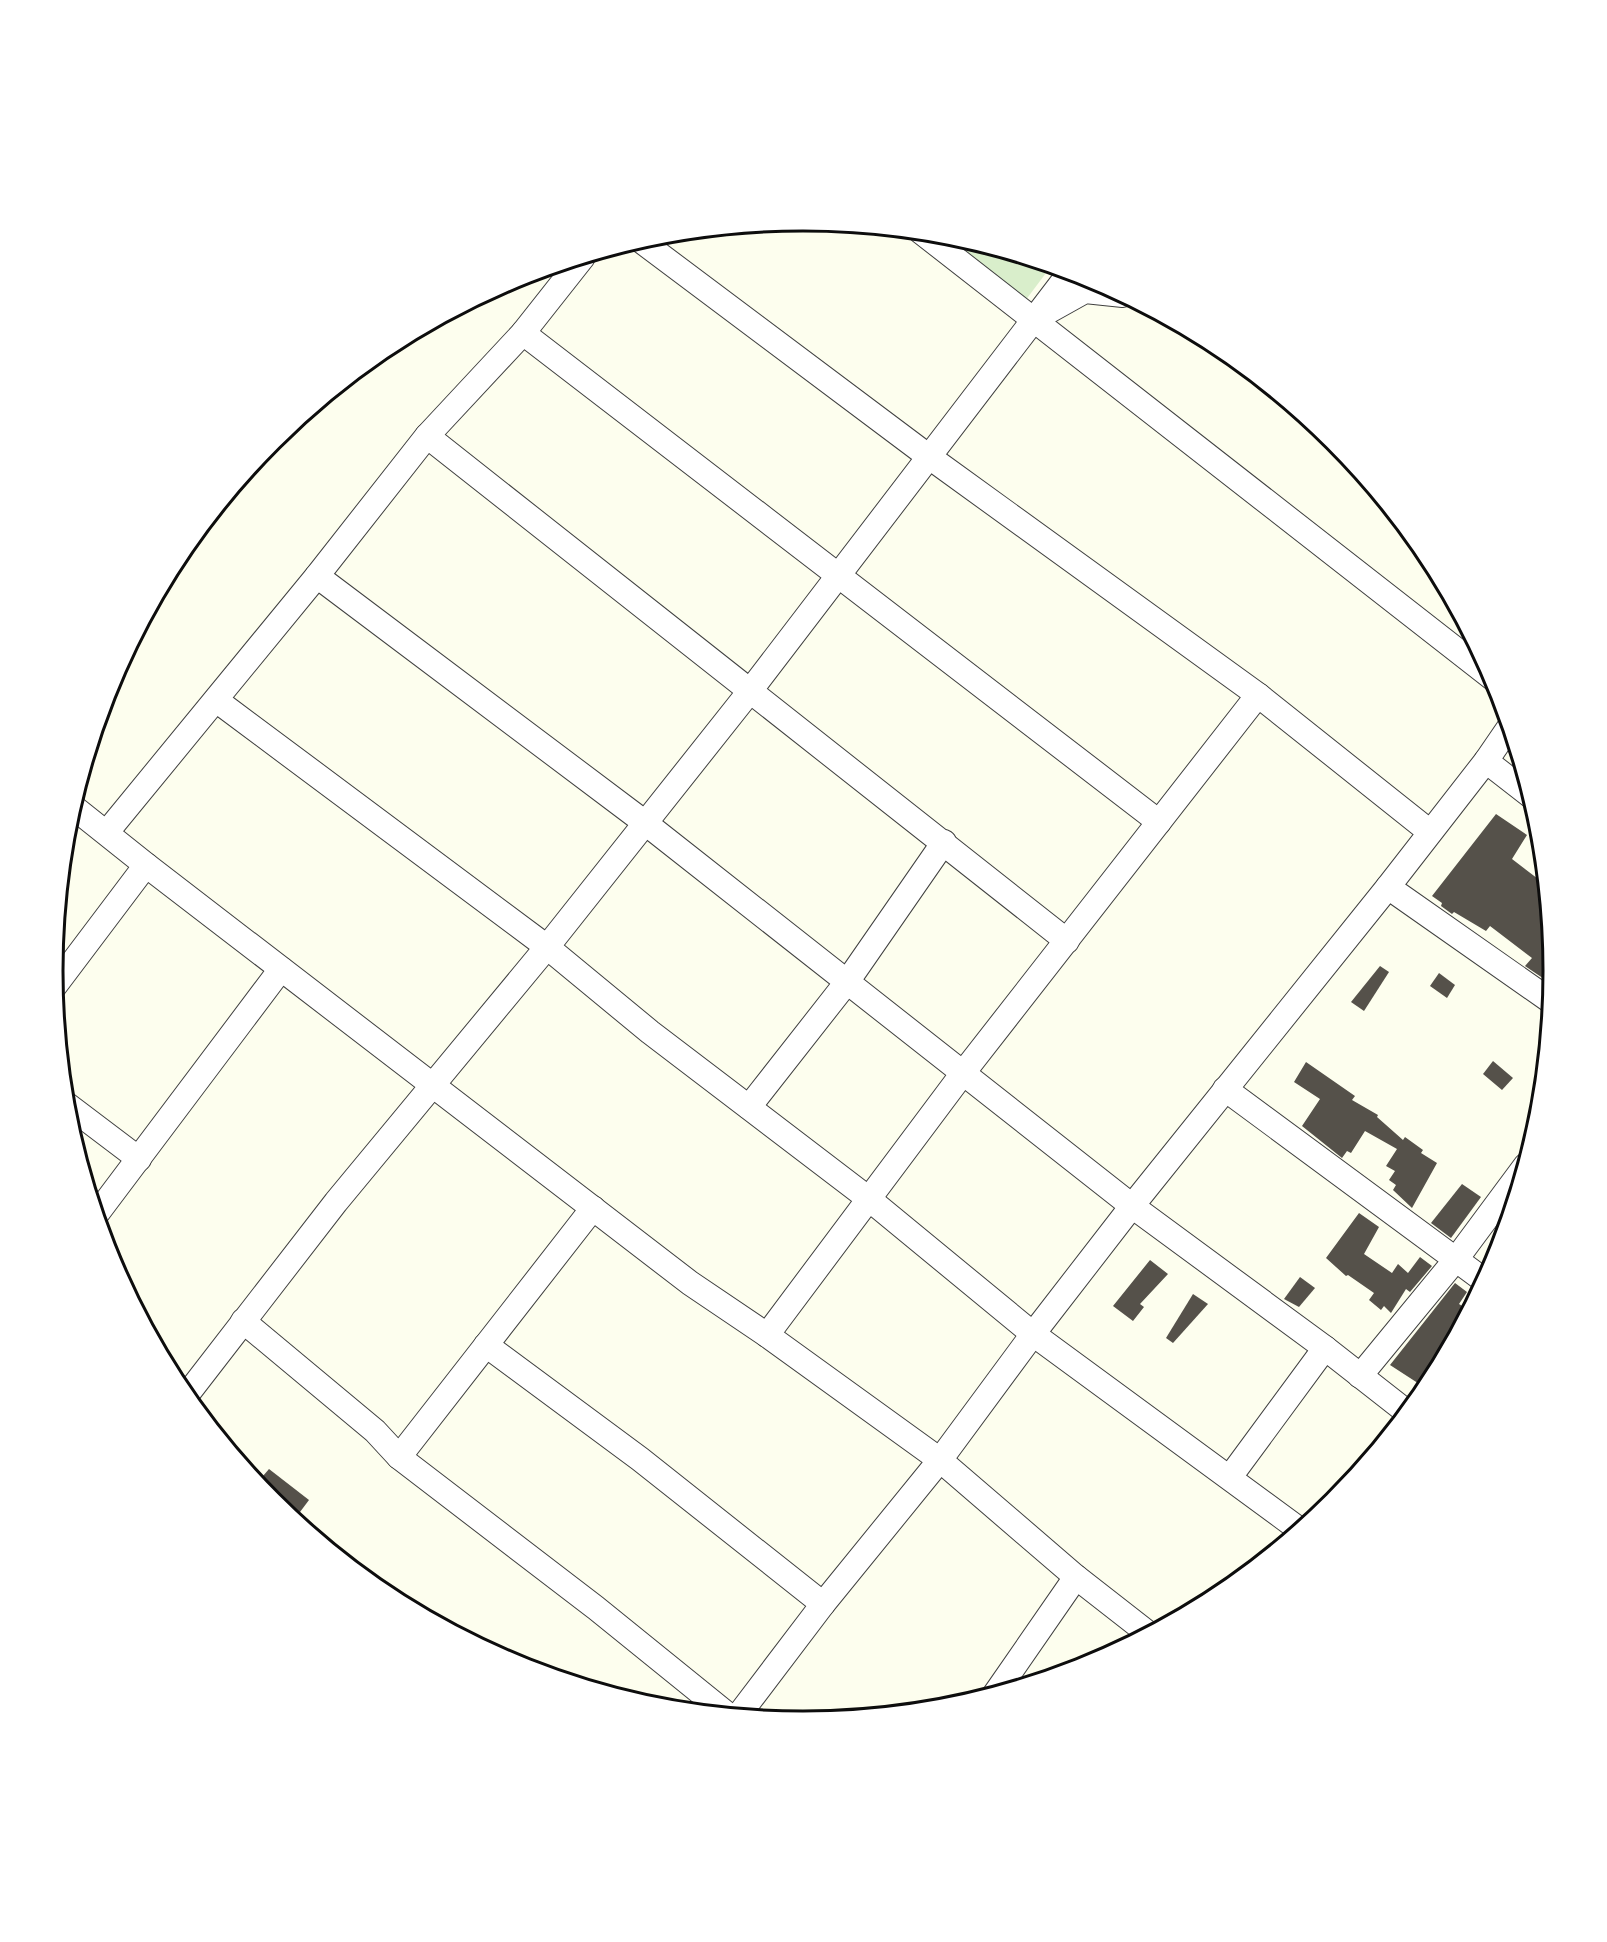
<svg xmlns="http://www.w3.org/2000/svg" width="1607" height="1942" viewBox="0 0 1607 1942" font-family="Bitter,serif">
  <rect width="100%" height="100%" fill="#fdfeee"/>
  <polygon fill="#d9eecb" points="937,233 950,235 1052,265 1025,301"/>
  <g fill="#55514a">
    <polygon points="1496,814 1527,835 1512,859 1546,885 1554,971 1553,985 1525,966 1532,958 1490,926 1486,931 1454,912 1452,914 1441,906 1442,903 1432,896"/>
    <polygon points="1380,966 1389,972 1364,1011 1351,1002"/>
    <polygon points="1439,973 1455,985 1447,998 1430,986"/>
    <polygon points="1493,1061 1513,1078 1502,1090 1483,1074"/>
    <polygon points="1306,1062 1355,1096 1352,1100 1378,1115 1377,1117 1403,1140 1405,1137 1423,1150 1421,1153 1437,1163 1412,1208 1393,1190 1396,1185 1389,1180 1395,1171 1386,1166 1397,1149 1365,1131 1351,1153 1347,1151 1342,1158 1302,1126 1320,1099 1294,1082"/>
    <polygon points="1462,1184 1481,1197 1451,1238 1431,1223"/>
    <polygon points="1359,1213 1379,1227 1364,1254 1392,1273 1398,1264 1408,1273 1420,1257 1432,1266 1410,1292 1406,1289 1391,1313 1384,1306 1381,1310 1369,1300 1374,1293 1348,1275 1346,1276 1326,1258"/>
    <polygon points="1150,1260 1168,1274 1140,1304 1144,1307 1133,1321 1113,1306"/>
    <polygon points="1300,1277 1315,1288 1299,1307 1284,1299"/>
    <polygon points="1455,1283 1467,1292 1459,1304 1467,1309 1463,1317 1465,1319 1427,1389 1390,1365"/>
    <polygon points="1193,1294 1208,1304 1173,1343 1166,1338"/>
    <polygon points="269,1469 309,1500 294,1520 272,1502 257,1483"/>
  </g>
  <g fill="none" stroke-linecap="round" stroke-linejoin="round">
    <g stroke="#404040" stroke-width="26">
      <g id="minor">
        <polyline points="920,231 1495,680"/>
        <polyline points="640,240 928,456 1258,695 1430,832"/>
        <polyline points="1042,315 1085,291 1123,295"/>
        <polyline points="523,333 1159,822"/>
        <polyline points="427,436 1067,941"/>
        <polyline points="317,576 644,822 1132,1206 1325,1348 1408,1413"/>
        <polyline points="216,700 547,947 650,1032 869,1199 1033,1334 1300,1530"/>
        <polyline points="1486,761 1531,796"/>
        <polyline points="72,806 146,865 690,1283 767,1335 940,1460 1076,1577 1149,1634"/>
        <polyline points="107,832 317,576 427,436 523,333 583,257"/>
        <polyline points="1388,887 1552,1002"/>
        <polyline points="54,987 146,865"/>
        <polyline points="1225,1089 1485,1281"/>
        <polyline points="65,1103 139,1159"/>
        <polyline points="749,1107 847,982 944,842"/>
        <polyline points="96,1215 281,969"/>
        <polyline points="243,1321 375,1431 399,1457 596,1608 727,1714"/>
        <polyline points="767,1335 963,1073 1258,695"/>
        <polyline points="486,1345 640,1459 823,1604"/>
        <polyline points="1360,1376 1457,1258 1526,1165"/>
        <polyline points="186,1396 336,1202 547,947 750,691 1071,271"/>
        <polyline points="399,1457 593,1208"/>
        <polyline points="1230,1477 1325,1348"/>
        <polyline points="995,1694 1076,1577"/>
        <polyline points="738,1716 823,1604 940,1460 1033,1334 1132,1206 1388,887 1486,761 1510,726"/>
      </g>
    </g>
    <use href="#minor" stroke="#fff" stroke-width="24"/>
  </g>
  <path d="M0 0H1607V1942H0ZM63 971a740 740 0 1 1 1480 0a740 740 0 1 1-1480 0Z" fill="#fff" fill-rule="evenodd"/>
  <path fill="none" stroke="#0d0d0d" stroke-width="3" d="M63 971a740 740 0 1 1 1480 0a740 740 0 1 1-1480 0Z"/>
</svg>
